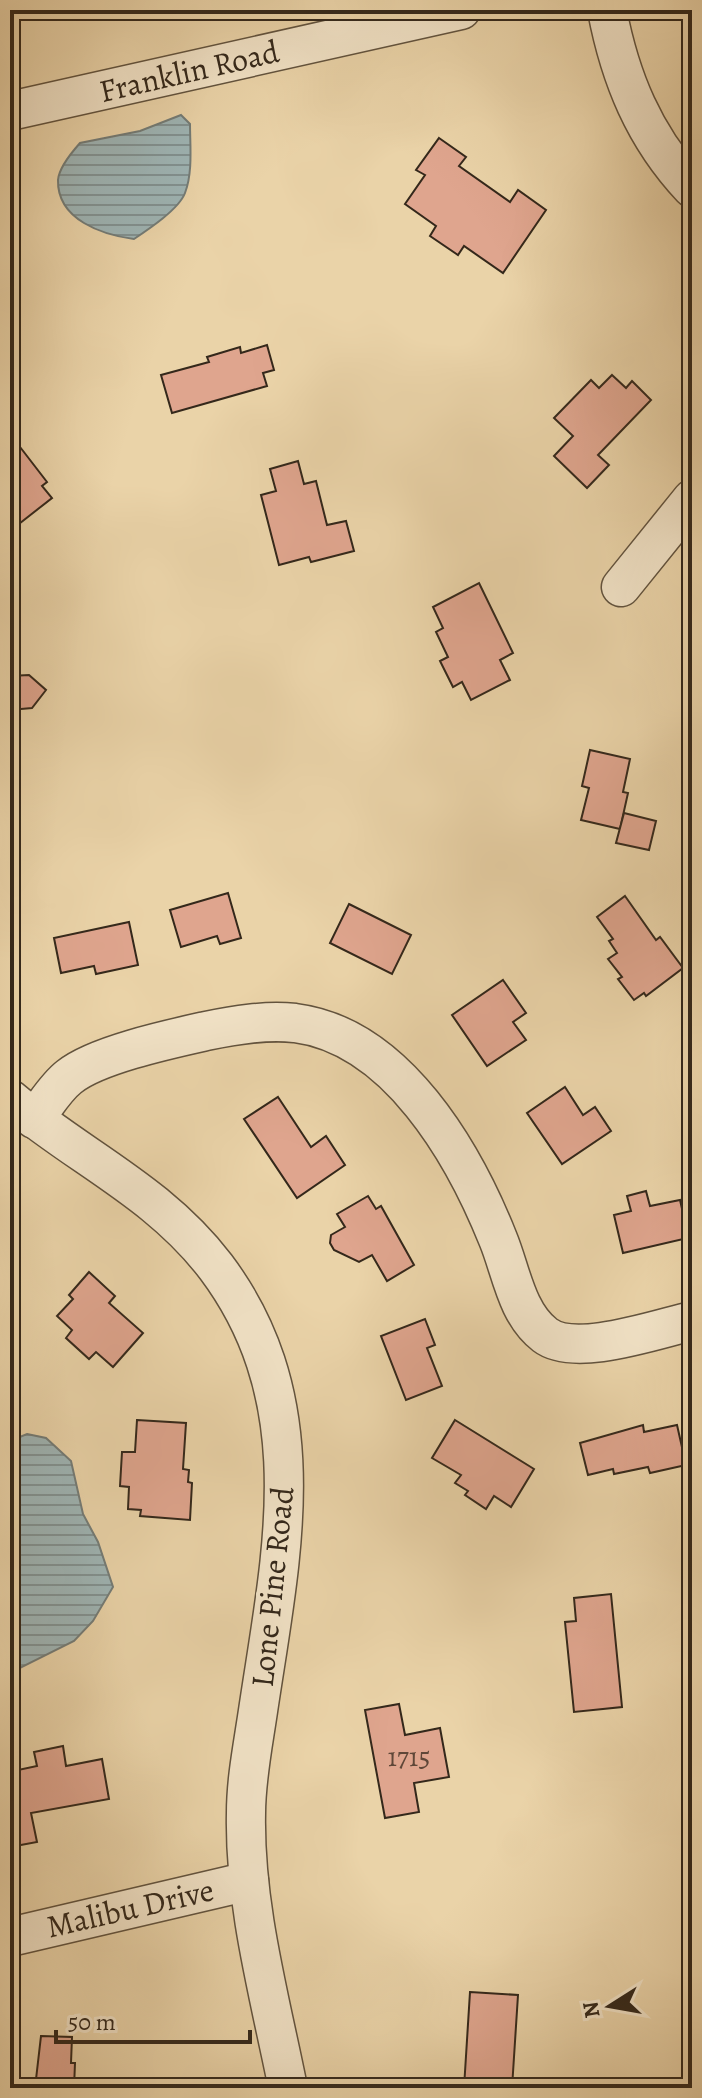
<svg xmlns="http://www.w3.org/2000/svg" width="702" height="2098" viewBox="0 0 702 2098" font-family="Alegreya,serif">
  <defs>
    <pattern id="water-rules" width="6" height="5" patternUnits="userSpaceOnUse" patternTransform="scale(2)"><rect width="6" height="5" fill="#9eb4b4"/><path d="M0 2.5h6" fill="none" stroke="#829292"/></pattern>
  </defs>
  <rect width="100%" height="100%" fill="#ead3a8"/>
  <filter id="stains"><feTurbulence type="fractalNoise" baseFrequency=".0025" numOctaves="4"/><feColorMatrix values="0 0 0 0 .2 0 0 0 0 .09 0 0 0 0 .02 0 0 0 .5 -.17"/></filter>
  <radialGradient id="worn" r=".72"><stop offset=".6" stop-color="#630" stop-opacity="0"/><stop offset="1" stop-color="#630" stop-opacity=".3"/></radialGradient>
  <g fill="url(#water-rules)" stroke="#747c77" stroke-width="2">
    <path d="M181,115L190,124C190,145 193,172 185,193C179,209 149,229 134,239C103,235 57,220 58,180C59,167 72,152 80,143L140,131Z"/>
    <polygon points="27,1434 46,1438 71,1461 83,1514 98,1542 113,1587 93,1621 74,1641 10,1673 10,1441"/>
  </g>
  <g fill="#dfa58e" stroke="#34281b" stroke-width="2">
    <polygon points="439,138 466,157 459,166 510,202 518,190 546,210 503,273 464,246 458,255 430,236 436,226 405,204 425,175 416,170"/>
    <polygon points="267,345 274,370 263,373 267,386 172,413 161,375 209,362 207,357 240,347 241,353"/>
    <polygon points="612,375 626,388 632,381 651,400 598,455 609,465 587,488 554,456 573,436 554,418 591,380 599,388"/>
    <polygon points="10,434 47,482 42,486 52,498 10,531"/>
    <polygon points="298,461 304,484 316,481 327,525 346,521 354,551 311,562 309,557 279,565 261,495 276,491 270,469"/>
    <polygon points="479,583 513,653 500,660 510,680 471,700 462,682 453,687 440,661 448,657 436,632 443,628 433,607"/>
    <polygon points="29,675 46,690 32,708 10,710 10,676"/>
    <polygon points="590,750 630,759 623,792 628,793 620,829 581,820 589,788 582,786"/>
    <polygon points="624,813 656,821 649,850 616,843"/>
    <polygon points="228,893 241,938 220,944 217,936 181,947 170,910"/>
    <polygon points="625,896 656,940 660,937 683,968 646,996 644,993 634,1000 618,979 622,977 608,959 617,953 609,941 613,939 597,917"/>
    <polygon points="349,904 411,935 392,974 330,943"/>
    <polygon points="129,922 138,965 96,974 94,966 61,973 54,938"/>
    <polygon points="503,980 526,1013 513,1022 526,1040 487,1066 452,1015"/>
    <polygon points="565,1087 583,1115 595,1107 611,1131 562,1164 527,1113"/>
    <polygon points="278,1097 311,1147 326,1136 345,1165 297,1198 244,1119"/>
    <polygon points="646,1191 650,1206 680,1200 683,1213 692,1211 692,1237 623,1253 614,1215 631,1211 627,1196"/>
    <polygon points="368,1196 376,1209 381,1206 414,1265 387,1281 372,1255 359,1262 334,1250 330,1243 331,1235 345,1227 337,1214"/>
    <polygon points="89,1272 115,1296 109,1303 143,1333 113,1367 96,1352 89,1359 66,1338 72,1330 57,1316 73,1299 69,1295"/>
    <polygon points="425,1319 435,1345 427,1348 442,1386 406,1400 381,1336"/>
    <polygon points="137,1420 186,1423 183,1469 189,1470 188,1482 192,1483 190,1520 140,1516 141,1510 128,1509 129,1487 120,1486 122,1452 135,1452"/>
    <polygon points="455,1420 534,1469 511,1507 494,1496 486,1509 465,1495 468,1491 455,1483 461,1475 432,1458"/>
    <polygon points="643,1425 644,1432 677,1425 686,1465 650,1473 648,1467 614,1474 613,1469 588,1475 580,1443"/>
    <polygon points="611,1594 622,1707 574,1712 565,1622 576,1621 574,1598"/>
    <polygon points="399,1704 405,1735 440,1728 449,1777 414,1783 419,1812 385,1818 365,1710"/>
    <polygon points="63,1746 66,1766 102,1759 109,1799 31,1813 37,1842 10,1847 10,1801 14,1800 13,1793 20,1792 18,1770 37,1766 34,1752"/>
    <polygon points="470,1992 518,1995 512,2088 464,2088"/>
    <polygon points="41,2036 72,2037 71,2063 75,2063 74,2088 35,2088"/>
  </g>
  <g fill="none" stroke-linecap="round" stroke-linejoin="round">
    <g stroke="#62533e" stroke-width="41">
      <g id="minor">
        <path d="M607,10C620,78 644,137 692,188"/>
        <polyline points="10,111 461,10"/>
        <polyline points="621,587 692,499"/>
        <path d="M10,1099C80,1158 158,1191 216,1267C318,1403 281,1556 258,1711C253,1745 246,1779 246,1813C244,1905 270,1998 288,2088"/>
        <path d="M34,1119C45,1106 55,1088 69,1077C96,1055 170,1039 206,1031C235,1025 265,1020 295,1023C397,1036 464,1154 498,1239C511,1270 516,1313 545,1335C575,1358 657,1329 692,1321"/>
        <polyline points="10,1937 249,1881"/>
      </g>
    </g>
    <use href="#minor" stroke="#f1e2c6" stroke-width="38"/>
  </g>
  <g text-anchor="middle" stroke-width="8" stroke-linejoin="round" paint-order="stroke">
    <g font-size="28" fill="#5f4738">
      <text x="409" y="1766">1715</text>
    </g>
    <g font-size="32" fill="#34281b" stroke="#f1e2c6">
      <text transform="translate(189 71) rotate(-13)" y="11">Franklin Road</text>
      <text transform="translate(272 1587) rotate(-84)" y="11">Lone Pine Road</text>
      <text transform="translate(130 1908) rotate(-13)" y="11">Malibu Drive</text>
    </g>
  </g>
  <rect width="702" height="2098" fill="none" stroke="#ead3a8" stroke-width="40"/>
  <rect x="12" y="12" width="678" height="2074" fill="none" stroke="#34281b" stroke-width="4"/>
  <rect x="20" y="20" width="662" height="2058" fill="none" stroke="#34281b" stroke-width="2"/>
  <g transform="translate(610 2006) rotate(259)" stroke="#f1e2c6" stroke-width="6" paint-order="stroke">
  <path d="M0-6L14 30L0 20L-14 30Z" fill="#34281b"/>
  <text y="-12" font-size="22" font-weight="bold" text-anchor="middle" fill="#34281b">N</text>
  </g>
  <path d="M56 2030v12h194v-12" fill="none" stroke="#34281b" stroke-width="4"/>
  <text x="68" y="2030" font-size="24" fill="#34281b" stroke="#f1e2c6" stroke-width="6" paint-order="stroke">50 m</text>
  <rect width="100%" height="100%" filter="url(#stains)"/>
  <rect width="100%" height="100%" fill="url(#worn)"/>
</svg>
